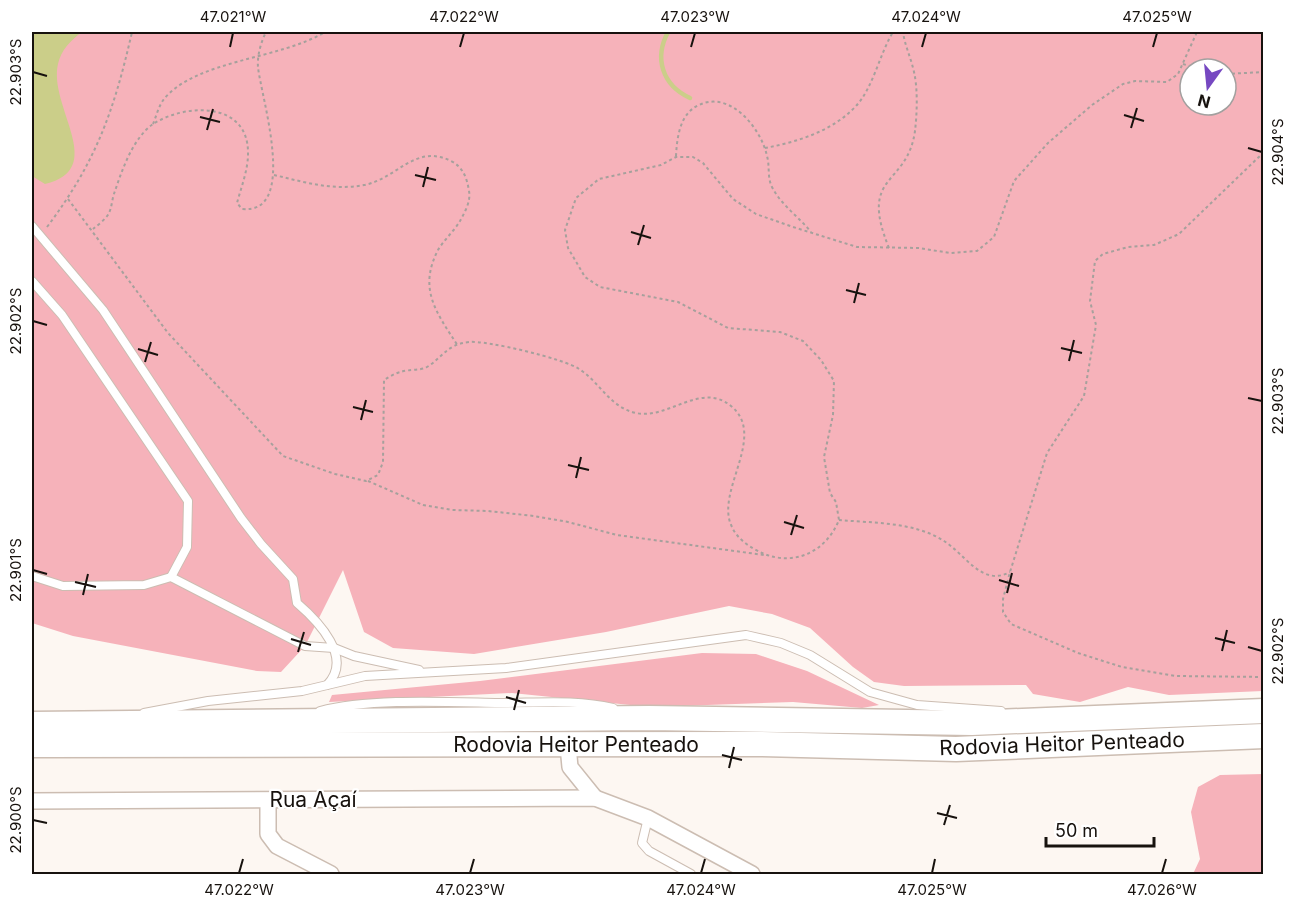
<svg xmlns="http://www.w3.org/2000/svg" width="1295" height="906" viewBox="0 0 1295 906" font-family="Inter,sans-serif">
  <rect width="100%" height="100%" fill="#fdf7f2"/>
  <g fill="#f6b2ba" fill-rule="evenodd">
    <path d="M32,32H1263V691L1169,695L1128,687L1080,702L1033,694L1026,685L904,686L874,682L853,667L810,628L772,614L729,606L606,632L474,654L393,648L364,632L343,570L305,646L281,672L257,671L73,636L32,623ZM1190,69H1226V105H1190Z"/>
    <polygon points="702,653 756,654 807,671 879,705 862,708 793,702 650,707 512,693 329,702 332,695 480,681"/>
    <polygon points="1263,774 1263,874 1193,874 1200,859 1191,812 1198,787 1220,775"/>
  </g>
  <path fill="#cbce89" d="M32,32H82C71,40 61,50 58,64C48,107 109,169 45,184L32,176Z"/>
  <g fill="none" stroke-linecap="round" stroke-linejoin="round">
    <path stroke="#cbce89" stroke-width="4.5" d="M668,32C654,58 662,85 690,98"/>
    <g stroke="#ccbdb2" stroke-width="10">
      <g id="service">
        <path d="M32,226L103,310L241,518L261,544L293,579L297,603C318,621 354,658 327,685"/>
        <polyline points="32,281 62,315 188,501 187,547 171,577"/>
        <polyline points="32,576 63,586 144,585 171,577 305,646 334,648 354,656 419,670"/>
        <path d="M320,711C369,698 447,702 499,703C537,703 576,699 613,708"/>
        <polyline points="144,713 208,701 302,691 365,676 506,668 746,635 781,643 810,655 870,692 917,705 1001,711"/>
        <polyline points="648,818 642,843 649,851 691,874"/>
      </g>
    </g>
    <g stroke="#ccbdb2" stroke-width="18">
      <g id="minor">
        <polyline points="568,746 570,767 595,798"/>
        <polyline points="32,801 595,798 648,818 752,874"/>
        <polyline points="268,801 268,834 277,846 331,874"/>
      </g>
    </g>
    <g stroke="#ccbdb2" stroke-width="27">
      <g id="primary">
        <polyline points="32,724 649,718 972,723 1264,711"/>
        <polyline points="32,745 760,744 956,749 1264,736"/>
      </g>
    </g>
    <g stroke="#a6a09c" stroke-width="2" stroke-dasharray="3 3" stroke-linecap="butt">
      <polyline points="1183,64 1199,69"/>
      <polyline points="1226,74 1264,72"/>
      <path d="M153,124C156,117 159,105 164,99C196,60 281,59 325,32"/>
      <path d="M765,148C797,142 833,131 856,106C873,88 880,53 893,32"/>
      <polyline points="1264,152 1179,234 1154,245 1128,247 1103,254 1095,261 1090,301 1096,325 1084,396 1047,453 1010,572 1003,599 1003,612 1011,624 1078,653 1122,667 1176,676 1264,677"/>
      <path d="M676,156C677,137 680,113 699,105C730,90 761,128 767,156C770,166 767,177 772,187C781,205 799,217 811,232"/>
      <path d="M274,175C304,182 333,191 364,185C397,179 415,143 451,161C463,167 467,178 469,191C471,201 465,212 460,221C454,231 444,240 438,250C418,289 436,312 458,346"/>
      <path d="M68,199L168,333L283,456L335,474L366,481L378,475L383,462L384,380C389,377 395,373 401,372C408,369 420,371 427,367C442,358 447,344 469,342C486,340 565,359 579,369C600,382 609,407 636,413C668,420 701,381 731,406C768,436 714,492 732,527C737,539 751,548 762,553C794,567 826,552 839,520L836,502L830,493L824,457L833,415L834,381L821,360L803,341L780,332L728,328L678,302L600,287L585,277L568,248L565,230L576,198L599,179L661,165L676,157H693L703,163L733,199L756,214L793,227L857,247L919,248L950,253L977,251L994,237L1014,181L1048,143L1092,105L1123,84L1135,81L1167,82L1178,74L1197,32"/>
      <path d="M47,227C96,162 114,111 132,32"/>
      <path d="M93,229C98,225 106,219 109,213C112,207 112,198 115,191C122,170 133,138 153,124C186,103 249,101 248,154C248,170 241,188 237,203L242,209C299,215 261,97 258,67C257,56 261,42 266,32"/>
      <path d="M889,248C858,172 907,188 915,131C917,114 918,89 914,72C911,58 905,46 903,32"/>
      <polyline points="368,481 423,505 452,510 488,511 534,516 568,522 617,535 764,555"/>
      <path d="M839,520C873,523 915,522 944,541C966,555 982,587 1010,572"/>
    </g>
    <use href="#service" stroke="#fff" stroke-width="8"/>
    <use href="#minor" stroke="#fff" stroke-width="15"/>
    <use href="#primary" stroke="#fff" stroke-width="24"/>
  </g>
  <path fill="none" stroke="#17120e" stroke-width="2" d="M230,47L233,33M460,47L464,33M691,47L695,33M922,47L926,33M1153,47L1157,33M33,72L47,76M1124,115L1144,121M200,117L220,122M1131,128L1137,108M207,130L213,109M1248,148L1262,152M415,175L436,180M423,187L428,167M631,232L651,238M638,245L644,225M846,290L866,295M854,303L859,283M33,321L47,325M1061,348L1082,353M138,349L158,355M1069,361L1074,340M145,362L151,342M1248,398L1262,401M353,407L373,412M361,420L366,400M568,465L589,470M576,478L581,457M784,522L804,528M791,535L797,515M33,570L47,574M999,580L1019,586M75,582L96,587M1007,593L1012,573M83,595L88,574M1215,638L1235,643M291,639L311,645M1248,647L1262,651M1222,651L1227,630M298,652L304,632M506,697L526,703M514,710L519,690M722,755L742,760M729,768L734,747M937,813L957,818M33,820L47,823M944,825L950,805M239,873L243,859M470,873L474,859M701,873L705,859M932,873L935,859M1162,873L1166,859"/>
  <g text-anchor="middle" stroke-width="4.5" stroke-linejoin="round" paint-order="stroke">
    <g font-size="21" fill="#17120e" stroke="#fff">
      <text transform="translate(1062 744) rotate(-2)" y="7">Rodovia Heitor Penteado</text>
      <text x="576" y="752">Rodovia Heitor Penteado</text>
      <text x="313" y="807">Rua Açaí</text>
    </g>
  </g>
  <rect width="1295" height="906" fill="none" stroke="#ffffff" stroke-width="66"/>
  <g transform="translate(1208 87) rotate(195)"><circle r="28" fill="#ffffff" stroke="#a2a09f" stroke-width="1.5"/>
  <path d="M0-4.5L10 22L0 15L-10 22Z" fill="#7648c1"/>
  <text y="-9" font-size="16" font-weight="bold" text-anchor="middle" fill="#17120e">N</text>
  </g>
  <path d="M1046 837v9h108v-9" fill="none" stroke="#17120e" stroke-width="3"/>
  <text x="1055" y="837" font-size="18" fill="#17120e" stroke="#ffffff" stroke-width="4.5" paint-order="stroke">50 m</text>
  <rect x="33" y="33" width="1229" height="840" fill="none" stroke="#17120e" stroke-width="2"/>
  <g font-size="15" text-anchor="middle" fill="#17120e">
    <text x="233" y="22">47.021°W</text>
    <text x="464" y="22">47.022°W</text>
    <text x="695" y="22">47.023°W</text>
    <text x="926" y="22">47.024°W</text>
    <text x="1157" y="22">47.025°W</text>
    <text transform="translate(16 72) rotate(-90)" y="5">22.903°S</text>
    <text transform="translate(1278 152) rotate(-90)" y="5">22.904°S</text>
    <text transform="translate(16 321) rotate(-90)" y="5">22.902°S</text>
    <text transform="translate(1278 401) rotate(-90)" y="5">22.903°S</text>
    <text transform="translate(16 570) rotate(-90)" y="5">22.901°S</text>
    <text transform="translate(1278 651) rotate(-90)" y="5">22.902°S</text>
    <text transform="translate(16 820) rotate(-90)" y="5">22.900°S</text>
    <text x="239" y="895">47.022°W</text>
    <text x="470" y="895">47.023°W</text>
    <text x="701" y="895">47.024°W</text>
    <text x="932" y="895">47.025°W</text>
    <text x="1162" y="895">47.026°W</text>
  </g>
</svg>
